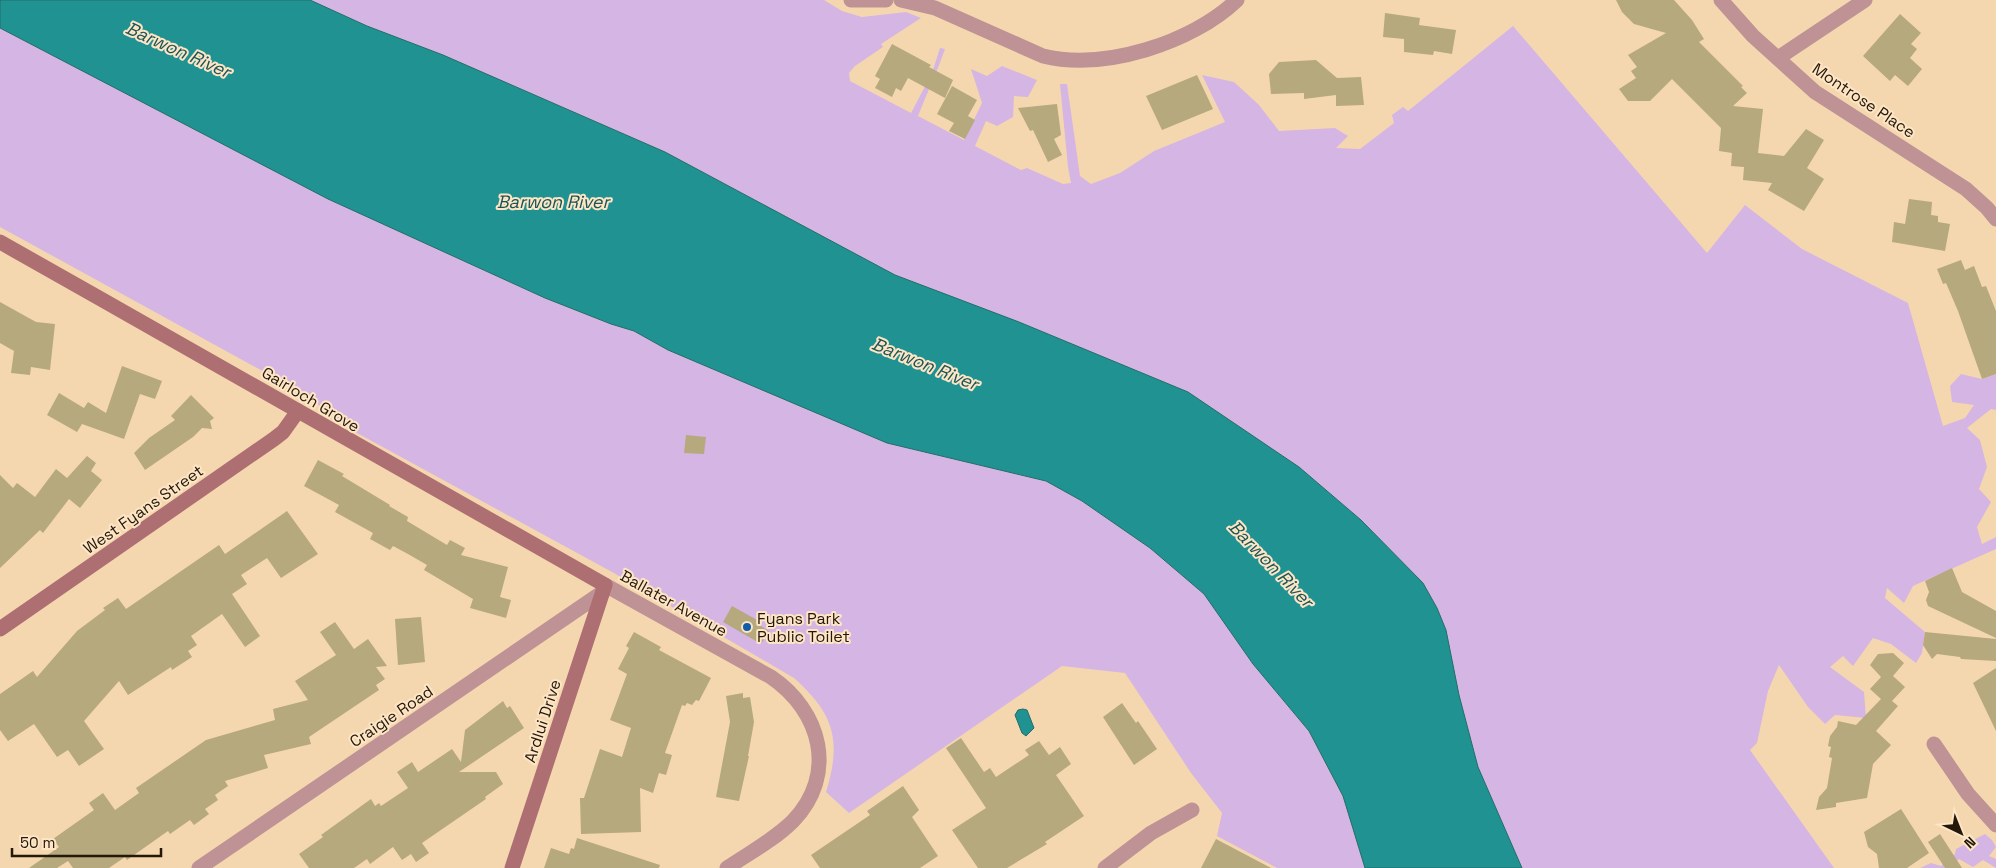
<svg xmlns="http://www.w3.org/2000/svg" width="1996" height="868" viewBox="0 0 1996 868" font-family="'Space Grotesk',sans-serif">
  <rect width="100%" height="100%" fill="#f5d7af"/>
  <g fill="#d5b5e4">
    <path d="M310,0H824L842,11L862,17L906,12L921,18L881,44L883,47L855,66L849,73L850,81L911,113L932,73L940,48L945,49C937,72 927,93 918,116L964,140L982,103L971,69L987,76L1002,66L1037,80L1028,97L1014,96L1013,117L997,126L986,121L975,146L1021,170L1027,168L1063,184L1071,183L1068,167L1060,84H1067L1080,176L1091,184L1120,173L1154,151L1225,122L1202,75L1234,82L1259,105L1279,131L1335,128L1348,136L1336,148L1360,149L1394,123L1392,115L1403,107L1408,111L1513,26L1707,253L1745,205L1802,249L1908,303L1943,426L1965,418L1974,405L1952,402L1950,386L1961,374L1982,379L1996,374V410L1991,409L1967,428L1980,440L1987,467L1979,489L1991,502L1977,527L1982,544L1996,537V549L1913,586L1904,603L1887,588L1885,598L1925,632L1922,653L1916,663L1891,644L1873,638L1853,666L1843,656L1830,667L1864,692L1866,718L1835,715L1825,724L1808,707L1779,665L1768,691L1757,743L1750,750L1834,868H1522L1478,767L1459,695L1446,630L1437,608L1423,583L1361,520L1299,467L1188,392L1019,322L895,275L665,152L443,55L367,26Z"/>
    <path d="M0,28L328,199L545,298L611,324L634,331L668,350L887,443L1046,481L1082,501L1150,548L1204,594L1253,664L1309,731L1343,796L1365,868H1277L1217,836L1222,813L1191,773L1125,673L1062,666L849,813L826,792C842,740 834,714 794,678L612,572L357,433L299,391L0,227Z"/>
    <polygon points="1985,834 1992,840 1996,847 1989,856 1996,859 1996,868 1983,860 1973,867 1959,859 1948,867 1949,868 1920,868 1931,863 1941,866 1955,854 1956,849"/>
  </g>
  <g fill="#219292" stroke="#226d69">
    <polygon points="0,0 310,0 367,26 443,55 665,152 895,275 1019,322 1188,392 1299,467 1361,520 1423,583 1437,608 1446,630 1459,695 1478,767 1522,868 1365,868 1343,796 1309,731 1253,664 1204,594 1150,548 1082,501 1046,481 887,443 668,350 634,331 611,324 545,298 328,199 0,28"/>
    <polygon points="1023,709 1027,710 1034,728 1026,736 1022,733 1015,715 1018,710"/>
  </g>
  <g fill="#b5a97d">
    <polygon points="1616,0 1674,0 1692,20 1704,39 1699,42 1743,86 1741,87 1747,93 1733,106 1763,109 1758,153 1784,156 1806,129 1824,140 1807,168 1824,179 1804,211 1768,190 1772,183 1743,180 1744,167 1731,166 1732,153 1719,151 1721,128 1672,79 1650,101 1628,101 1619,89 1636,78 1631,71 1637,67 1628,55 1666,33 1634,24 1622,12"/>
    <polygon points="1385,13 1420,18 1419,25 1456,30 1452,54 1434,51 1433,55 1404,52 1404,39 1383,37"/>
    <polygon points="1900,14 1921,33 1911,44 1917,49 1910,58 1922,69 1908,86 1895,75 1890,81 1863,56"/>
    <polygon points="892,44 931,65 929,67 953,80 945,98 908,78 901,91 896,88 892,97 875,88 880,79 875,76"/>
    <polygon points="1316,60 1337,78 1361,77 1364,105 1336,106 1336,95 1304,99 1304,93 1271,94 1269,74 1279,62"/>
    <polygon points="1197,75 1213,109 1162,130 1146,96"/>
    <polygon points="952,86 977,100 968,116 975,120 965,139 949,131 954,123 937,114"/>
    <polygon points="1057,104 1061,135 1054,139 1062,155 1048,162 1033,130 1030,131 1018,108"/>
    <polygon points="1909,199 1932,202 1931,215 1938,216 1938,222 1950,224 1945,251 1892,242 1894,222 1905,224"/>
    <polygon points="1961,260 1965,270 1974,266 1982,287 1986,286 1996,311 1996,374 1982,379 1958,311 1946,283 1943,284 1937,269"/>
    <polygon points="0,302 36,322 55,324 50,370 31,367 30,375 11,373 14,351 0,343"/>
    <polygon points="122,366 162,381 155,399 140,394 124,439 82,424 77,432 47,415 59,393 84,408 88,402 106,413"/>
    <polygon points="191,395 214,418 210,421 212,429 202,428 193,437 145,470 134,453 149,438 175,420 171,416"/>
    <polygon points="686,435 706,437 704,454 684,453"/>
    <polygon points="87,456 96,463 91,471 102,480 80,508 69,499 43,533 40,530 0,568 0,475 13,488 17,483 35,497 56,469 67,478"/>
    <polygon points="318,460 344,474 342,476 390,505 389,506 408,517 407,521 447,545 450,540 465,548 461,555 508,567 500,597 511,600 506,618 470,608 473,599 424,570 427,565 408,554 393,546 390,550 370,539 373,533 335,512 339,505 304,486"/>
    <polygon points="287,511 318,554 281,578 267,558 241,575 247,584 232,594 260,636 245,647 222,614 191,636 197,645 188,651 192,657 172,670 171,667 128,695 119,681 84,721 104,749 79,766 68,750 57,757 34,724 8,741 0,730 0,694 33,671 37,677 77,631 105,610 103,608 118,598 126,609 219,545 225,554"/>
    <polygon points="1952,568 1962,592 1996,611 1996,638 1928,606 1926,600 1929,592 1925,581"/>
    <polygon points="732,606 757,620 756,623 769,631 761,644 723,622"/>
    <polygon points="421,617 425,662 398,665 395,619"/>
    <polygon points="335,622 354,649 368,639 387,666 376,667 385,679 376,685 379,690 309,737 311,744 264,755 268,768 225,781 228,786 215,795 218,800 205,809 209,814 194,825 190,820 170,834 168,831 127,860 125,857 109,868 73,868 68,861 57,868 29,868 59,847 53,839 94,810 89,803 103,793 115,810 139,793 136,788 206,740 275,720 273,709 308,700 295,681 336,655 320,632"/>
    <polygon points="634,632 661,647 659,650 711,678 699,701 696,700 692,705 687,703 685,706 682,705 665,753 672,755 666,775 659,773 653,793 640,788 641,832 581,834 580,798 584,798 600,749 622,757 631,728 610,720 627,674 618,669 629,648 626,646"/>
    <polygon points="1925,632 1996,639 1996,661 1961,659 1960,657 1937,654 1932,659 1923,645"/>
    <polygon points="1893,653 1904,663 1893,676 1905,687 1892,701 1898,706 1876,731 1891,745 1873,764 1867,798 1836,803 1836,807 1816,810 1819,797 1827,788 1832,758 1829,757 1831,747 1828,746 1830,736 1837,727 1838,721 1856,725 1881,699 1870,689 1881,677 1870,665 1878,654"/>
    <polygon points="1996,668 1996,731 1973,683"/>
    <polygon points="743,693 743,698 750,697 754,722 748,756 749,756 739,801 716,797 730,722 726,696"/>
    <polygon points="503,701 507,708 510,706 524,728 459,772 496,772 503,784 485,797 486,799 422,843 429,853 416,862 411,854 402,860 393,847 370,864 367,859 354,868 309,868 299,854 323,837 321,835 371,799 375,806 379,803 381,806 408,788 397,772 412,762 418,772 452,749 461,762 465,730"/>
    <polygon points="1122,703 1136,723 1138,721 1157,749 1134,765 1103,717"/>
    <polygon points="961,738 984,772 990,768 996,777 1029,755 1025,750 1039,741 1049,755 1060,747 1071,764 1056,775 1084,816 1045,842 1047,844 1007,868 978,868 952,830 986,808 946,748"/>
    <polygon points="903,786 919,810 912,817 938,856 920,868 820,868 811,855 870,815 867,811"/>
    <polygon points="1901,809 1929,853 1907,868 1879,868 1877,854 1868,847 1864,832"/>
    <polygon points="1940,834 1962,868 1945,868 1928,842"/>
    <polygon points="577,838 660,865 659,868 544,868 551,848 569,854 571,848 574,849"/>
    <polygon points="1216,839 1271,868 1201,868"/>
  </g>
  <g fill="none" stroke-linecap="round" stroke-linejoin="round">
    <g stroke="#bf9395" stroke-width="15">
      <polyline points="851,0 886,0"/>
      <path d="M901,0L935,8L1043,56C1104,71 1192,43 1237,0"/>
      <polyline points="1721,0 1753,36 1815,92 1966,189 1987,208 1996,219"/>
      <polyline points="1778,58 1865,0"/>
      <path d="M605,585L771,677C821,711 838,774 793,821C774,840 749,853 727,868"/>
      <polyline points="1934,744 1968,794 1996,825"/>
      <polyline points="199,868 603,592"/>
      <polyline points="1105,868 1151,833 1192,810"/>
    </g>
    <g stroke="#ae6f73" stroke-width="15">
      <path d="M0,242C202,356 403,472 605,585L512,868"/>
      <polyline points="0,629 274,439 283,432 298,411"/>
    </g>
  </g>
  <circle fill="#115bab" stroke="#fde5c5" stroke-width="2" cx="747" cy="627" r="5"/>
  <g text-anchor="middle" stroke-width="4" stroke-linejoin="round" paint-order="stroke">
    <g font-size="16" fill="#231809" stroke="#fde5c5">
      <text transform="translate(1864 100) rotate(34)" y="6">Montrose Place</text>
      <text transform="translate(311 399) rotate(31)" y="6">Gairloch Grove</text>
      <text transform="translate(143 509) rotate(-35)" y="6">West Fyans Street</text>
      <text transform="translate(674 603) rotate(29)" y="6">Ballater Avenue</text>
      <text transform="translate(391 716) rotate(-34)" y="6">Craigie Road</text>
      <text transform="translate(542 721) rotate(-72)" y="6">Ardlui Drive</text>
    </g>
    <g font-size="16" fill="#231809" stroke="#fde5c5" text-anchor="start">
      <text x="757" y="624">Fyans Park<tspan x="757" dy="18">Public Toilet</tspan></text>
    </g>
    <g font-size="18" font-style="italic" fill="#1a5555" stroke="#fde5c5">
      <text transform="translate(178 50) rotate(24)" y="6">Barwon River</text>
      <text x="553" y="208">Barwon River</text>
      <text transform="translate(925 364) rotate(22)" y="6">Barwon River</text>
      <text transform="translate(1271 564) rotate(46)" y="6">Barwon River</text>
    </g>
  </g>
  <g transform="translate(1961 833) rotate(137)" stroke="#fde5c5" stroke-width="4" paint-order="stroke">
  <path d="M0-4L9 19L0 12L-9 19Z" fill="#231809"/>
  <text y="-8" font-size="14" font-weight="bold" text-anchor="middle" fill="#231809">N</text>
  </g>
  <path d="M12 848v8h149v-8" fill="none" stroke="#231809" stroke-width="2.5"/>
  <text x="20" y="848" font-size="15" fill="#231809" stroke="#fde5c5" stroke-width="4" paint-order="stroke">50 m</text>
</svg>
